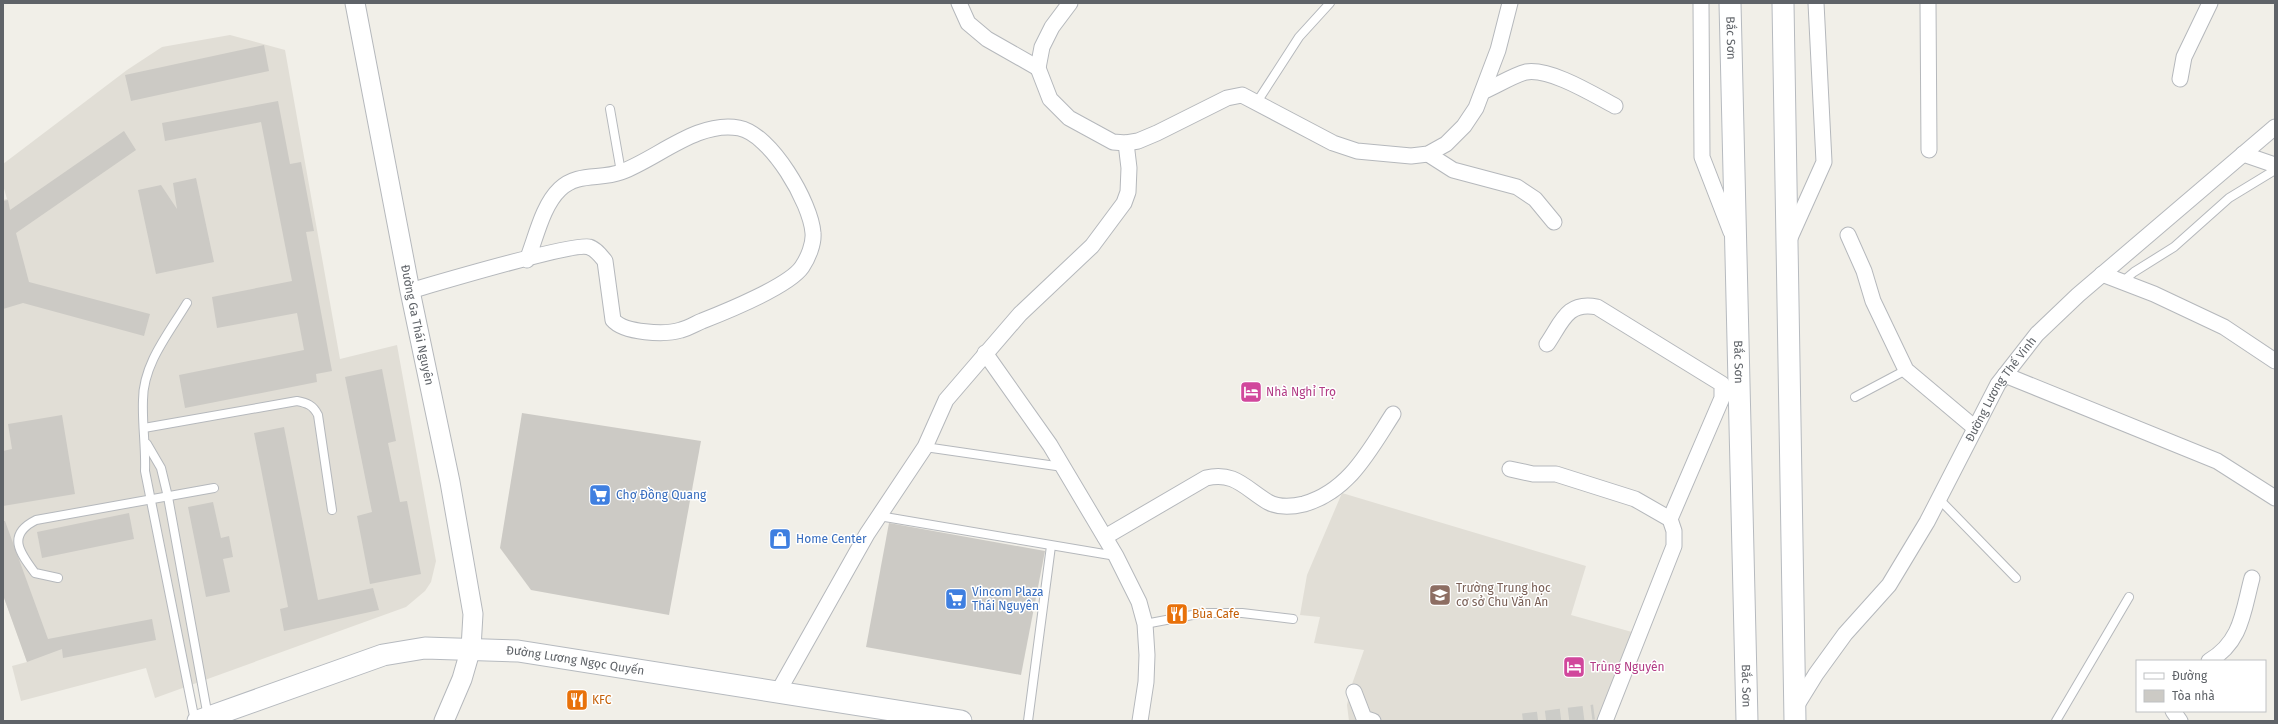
<svg xmlns="http://www.w3.org/2000/svg" width="2278" height="724" viewBox="0 0 2278 724" font-family="'Fira Sans',sans-serif">
  <rect width="100%" height="100%" fill="#f1efe8"/>
  <g fill="#e1ded6">
    <polygon points="230,35 285,50 340,359 397,345 436,561 431,582 425,591 406,607 155,698 146,668 21,701 12,666 27,662 3,595 3,200 7,199 3,185 3,164 127,70 162,47"/>
    <polygon points="1342,493 1586,566 1571,615 1632,632 1597,721 1349,721 1347,705 1351,687 1364,650 1314,643 1320,617 1300,615 1307,575"/>
  </g>
  <g fill="#cccac5">
    <polygon points="264,45 269,71 131,101 125,75"/>
    <polygon points="278,101 290,164 301,162 314,231 306,232 332,371 316,374 317,382 185,408 179,375 304,350 297,313 217,328 212,297 292,281 261,122 165,141 162,123"/>
    <polygon points="124,131 136,150 16,233 29,282 150,314 144,336 23,303 3,309 3,201 8,200 10,210"/>
    <polygon points="196,178 214,262 156,274 138,190 161,185 177,209 173,183"/>
    <polygon points="382,369 396,441 388,443 400,502 407,501 421,574 370,584 357,516 372,512 345,377"/>
    <polygon points="522,413 701,441 669,615 531,590 500,548"/>
    <polygon points="62,415 75,494 3,506 3,451 12,449 8,424"/>
    <polygon points="284,427 318,600 373,588 379,610 284,631 280,609 288,607 254,433"/>
    <polygon points="213,502 221,538 229,536 233,557 223,559 230,592 206,597 188,507"/>
    <polygon points="129,513 134,539 42,558 37,532"/>
    <polygon points="3,521 5,521 48,639 152,619 156,640 63,658 62,649 27,662 3,595"/>
    <polygon points="889,523 1045,551 1021,675 866,647"/>
  </g>
  <g fill="none" stroke-linecap="round" stroke-linejoin="round">
    <polyline stroke="#ccccc8" stroke-width="15" stroke-dasharray="15 8" stroke-linecap="butt" points="1523,721 1594,712"/>
    <g stroke="#b5b8bc" stroke-width="10">
      <g id="service">
        <polyline points="1257,102 1299,37 1330,3"/>
        <polyline points="610,109 621,172"/>
        <polyline points="2122,282 2134,272 2174,247 2229,198 2275,170"/>
        <path d="M187,303C169,333 143,364 143,400C142,424 146,448 145,471L195,721"/>
        <polyline points="1855,397 1906,370"/>
        <path d="M144,428L297,401C307,403 313,405 318,415L332,510"/>
        <polyline points="147,444 161,468 168,497 208,717"/>
        <polyline points="925,447 1063,467"/>
        <polyline points="1939,499 2016,578"/>
        <polyline points="879,516 1116,556"/>
        <path d="M58,578L35,573C20,553 6,535 36,520L214,488"/>
        <polyline points="1145,624 1203,613 1242,613 1293,619"/>
        <polyline points="1028,721 1051,546"/>
        <polyline points="2056,721 2129,597"/>
      </g>
    </g>
    <g stroke="#b5b8bc" stroke-width="17">
      <g id="minor">
        <polyline points="959,3 968,23 987,39 1038,68"/>
        <polyline points="1070,3 1052,27 1042,47 1038,68 1050,99 1069,118 1113,142 1126,143 1138,141 1157,133 1227,98 1242,95 1333,143 1357,151 1411,156 1428,154 1446,144 1464,126 1476,108 1498,50 1510,3"/>
        <polyline points="1701,3 1702,157 1731,232"/>
        <polyline points="1928,3 1929,150"/>
        <polyline points="2180,79 2184,57 2210,3"/>
        <path d="M1484,91C1496,86 1514,75 1526,72C1551,68 1594,95 1615,106"/>
        <polyline points="1428,154 1453,170 1517,187 1535,199 1554,222"/>
        <polyline points="2243,154 2275,165"/>
        <polyline points="1848,235 1864,271 1873,301 1906,370 1975,428"/>
        <polyline points="1789,240 1824,162 1816,3"/>
        <polyline points="2102,274 2154,294 2224,327 2275,361"/>
        <path d="M410,291C434,284 575,242 589,247C596,249 601,256 605,261L613,320C624,333 665,335 681,330C688,328 695,324 702,321C725,312 789,286 802,267C808,258 814,244 813,233C811,203 771,134 739,128C698,120 657,159 621,172C600,180 578,172 560,189C542,206 536,238 527,260"/>
        <path d="M1547,344C1562,322 1567,301 1597,307L1722,384V398L1670,519"/>
        <polyline points="985,353 1050,445 1116,556 1139,602 1145,624 1147,655 1146,682 1140,721"/>
        <polyline points="2005,375 2217,461 2275,498"/>
        <polyline points="1510,469 1533,474 1556,474 1635,499 1670,519 1674,531 1674,546 1605,721"/>
        <path d="M1105,537L1206,478C1234,471 1245,488 1268,502C1279,508 1292,507 1304,504C1349,491 1369,451 1393,414"/>
        <path d="M2209,661C2242,642 2243,611 2252,578"/>
        <polyline points="778,692 867,534 925,447 946,400 1020,314 1092,246 1124,203 1128,192 1129,168 1126,143"/>
        <polyline points="1354,692 1364,718 1373,721"/>
        <path id="s1" d="M1795,708L1816,674L1845,634L1889,585L1927,522L1998,384L2037,334L2078,295L2275,127"/>
        <polyline points="2173,711 2180,721"/>
      </g>
    </g>
    <g stroke="#b5b8bc" stroke-width="21">
      <g id="tertiary">
        <path id="s2" d="M355,3L410,291L450,482L473,614L471,648L462,679L444,721"/>
      </g>
    </g>
    <g stroke="#b6babf" stroke-width="23">
      <g id="secondary">
        <path id="s3" d="M1730,3L1747,721"/>
        <polyline points="1783,3 1795,721"/>
        <path id="s4" d="M198,721L383,655L425,648L518,651L961,721"/>
      </g>
    </g>
    <use href="#service" stroke="#fff" stroke-width="8"/>
    <use href="#minor" stroke="#fff" stroke-width="15"/>
    <use href="#tertiary" stroke="#fff" stroke-width="19"/>
    <use href="#secondary" stroke="#fff" stroke-width="21"/>
  </g>
  <defs>
    <g id="hotel-square" transform="scale(1.15)"><rect x="-9" y="-9" width="18" height="18" rx="4" fill="#d1479c" stroke="#fff"/><path d="M-6-4.5h1.5V1H6V5H4.5V3h-9V5H-6ZM-4 0a1.8 1.8 0 1 1 3.6 0ZM.5 0V-2.5h3Q6-2.5 6 0Z" fill="#fff"/></g>
    <g id="supermarket-square" transform="scale(1.15)"><rect x="-9" y="-9" width="18" height="18" rx="4" fill="#3f7fe0" stroke="#fff"/><path d="M-6-5.5h2.5l.6 2H6L4.5 2H-2.5L-4.4-4H-6ZM-1.5 3.2a1.3 1.3 0 1 0 .1 0ZM3 3.2a1.3 1.3 0 1 0 .1 0Z" fill="#fff"/></g>
    <g id="shop-square" transform="scale(1.15)"><rect x="-9" y="-9" width="18" height="18" rx="4" fill="#3f7fe0" stroke="#fff"/><path d="M-5-2.5h2.3a2.7 3.5 0 0 1 5.4 0H5L5.5 6h-11ZM-1.5-2.5h3a1.5 2.3 0 0 0-3 0Z" fill="#fff"/></g>
    <g id="school-square" transform="scale(1.15)"><rect x="-9" y="-9" width="18" height="18" rx="4" fill="#8d6e63" stroke="#fff"/><path d="M0-5L7-2L0 1L-7-2ZM-4 1L0 2.5L4 1V4Q0 6-4 4Z" fill="#fff"/></g>
    <g id="restaurant-square" transform="scale(1.15)"><rect x="-9" y="-9" width="18" height="18" rx="4" fill="#e8710a" stroke="#fff"/><path d="M-5-6h1v4h1v-4h1v4h1v-4h1v5L-1.5 .5V6h-2V.5L-5-1ZM5-6V6H3V1.5H1.5Q1.5-4 5-6Z" fill="#fff"/></g>
  </defs>
  <g fill-rule="evenodd">
    <use href="#hotel-square" x="1251" y="392"/>
    <use href="#supermarket-square" x="600" y="495"/>
    <use href="#shop-square" x="780" y="539"/>
    <use href="#school-square" x="1440" y="595"/>
    <use href="#supermarket-square" x="956" y="599"/>
    <use href="#restaurant-square" x="1177" y="614"/>
    <use href="#hotel-square" x="1574" y="667"/>
    <use href="#restaurant-square" x="577" y="700"/>
  </g>
  <g text-anchor="middle" stroke-width="3" stroke-linejoin="round" paint-order="stroke">
    <g font-size="12" fill="#5f6368" stroke="#fff">
      <text dy="4" stroke="none"><textPath href="#s3" startOffset="35">Bắc Sơn</textPath></text>
      <text dy="4" stroke="none"><textPath href="#s2" startOffset="328">Đường Ga Thái Nguyên</textPath></text>
      <text dy="4" stroke="none"><textPath href="#s3" startOffset="359">Bắc Sơn</textPath></text>
      <text dy="4" stroke="none"><textPath href="#s1" startOffset="381">Đường Lương Thế Vinh</textPath></text>
      <text dy="4" stroke="none"><textPath href="#s4" startOffset="390">Đường Lương Ngọc Quyến</textPath></text>
      <text dy="4" stroke="none"><textPath href="#s3" startOffset="683">Bắc Sơn</textPath></text>
    </g>
    <g font-size="12" fill="#b23c85" stroke="#fff" text-anchor="start">
      <text x="1266" y="396">Nhà Nghỉ Trọ</text>
      <text x="1590" y="671">Trùng Nguyên</text>
    </g>
    <g font-size="12" fill="#366cbe" stroke="#fff" text-anchor="start">
      <text x="616" y="499">Chợ Đồng Quang</text>
      <text x="796" y="543">Home Center</text>
      <text x="972" y="596">Vincom Plaza<tspan x="972" dy="14">Thái Nguyên</tspan></text>
    </g>
    <g font-size="12" fill="#785e54" stroke="#fff" text-anchor="start">
      <text x="1456" y="592">Trường Trung học<tspan x="1456" dy="14">cơ sở Chu Văn An</tspan></text>
    </g>
    <g font-size="12" fill="#c56008" stroke="#fff" text-anchor="start">
      <text x="1192" y="618">Bùa Cafe</text>
      <text x="592" y="704">KFC</text>
    </g>
  </g>
  <rect width="2278" height="724" fill="none" stroke="#5f6368" stroke-width="8"/>
  <rect x="2136" y="660" width="130" height="52" fill="#ffffff" stroke="#bfc1c3"/>
  <rect x="2144" y="673" width="20" height="6" fill="#ffffff" stroke="#bfc1c3"/>
  <text x="2172" y="680" font-size="12" fill="#5f6368">Đường</text>
  <rect x="2144" y="690" width="20" height="12" fill="#cccac5" stroke="#bfc1c3"/>
  <text x="2172" y="700" font-size="12" fill="#5f6368">Tòa nhà</text>
</svg>
